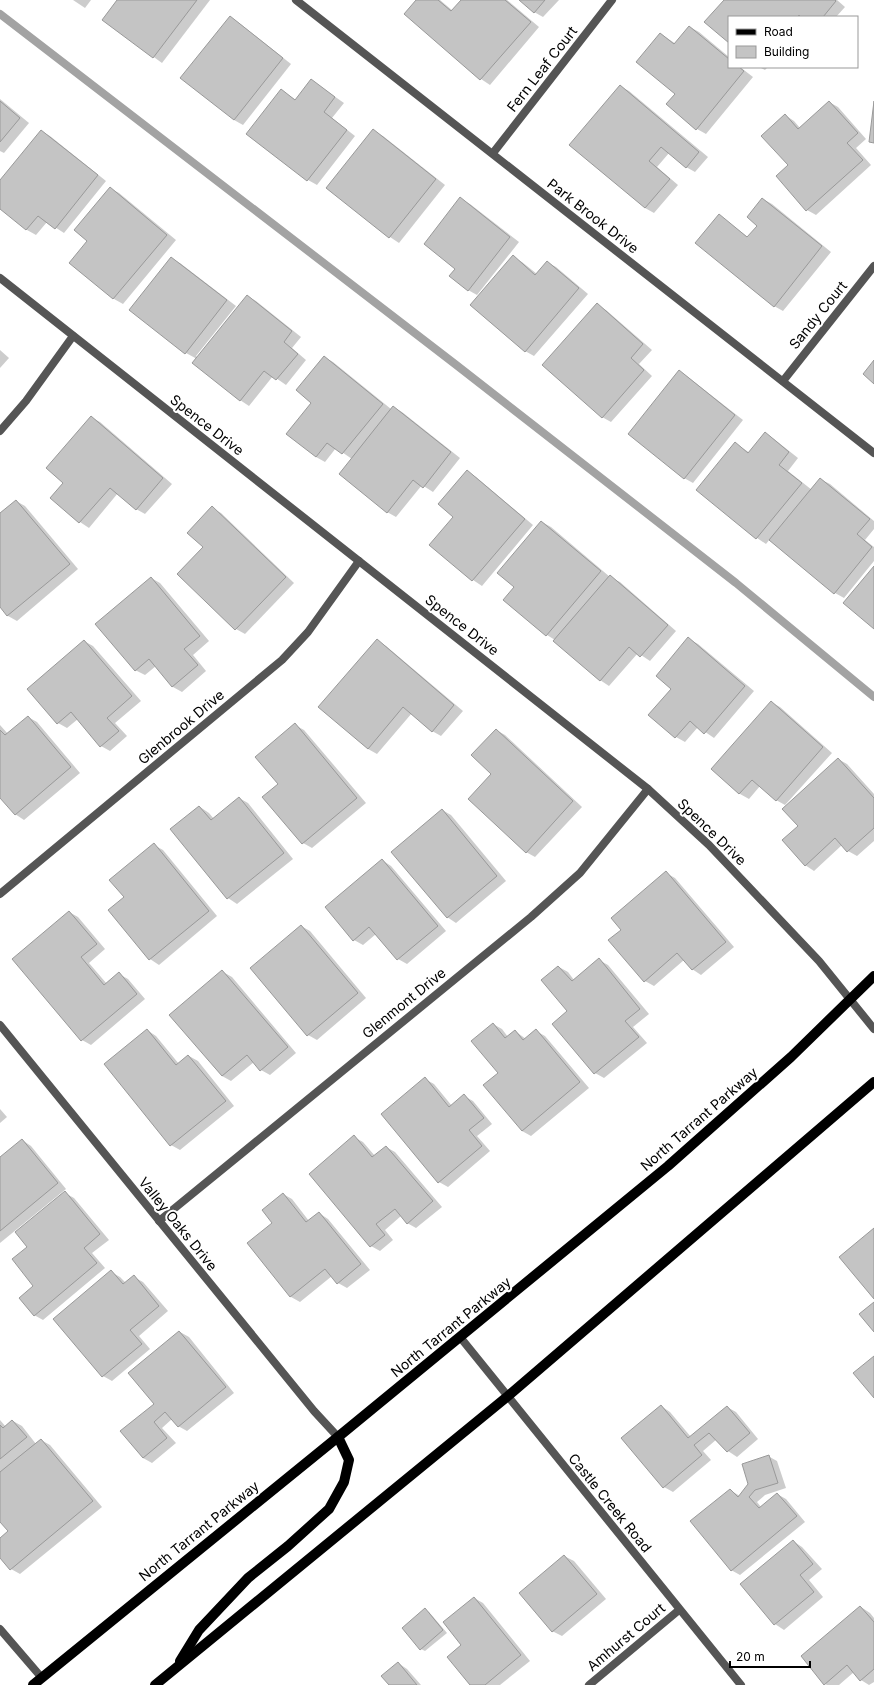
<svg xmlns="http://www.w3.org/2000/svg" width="874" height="1685" viewBox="0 0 874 1685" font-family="Inter,sans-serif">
  <rect width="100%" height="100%" fill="#fff"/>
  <g fill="#0003">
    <polygon points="73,0 91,0 85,8"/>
    <polygon points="119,0 210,0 162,63 103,20"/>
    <polygon points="418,0 440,0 453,11 462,0 507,0 539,27 490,85 481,79 405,14"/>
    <polygon points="521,0 559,0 543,17 534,12"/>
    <polygon points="725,0 837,0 845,7 836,17 729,17 729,42"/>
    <polygon points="230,17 239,23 291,64 243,125 234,120"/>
    <polygon points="690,27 699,32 729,57 729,67 740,67 753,77 706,134 697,129 667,104 676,94 661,34 676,44"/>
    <polygon points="759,67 768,67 765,70"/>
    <polygon points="311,80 344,103 332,118 355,136 317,185 308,180 248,134 281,90 296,100"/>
    <polygon points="620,86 629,91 708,157 695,172 686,167 669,153 657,167 678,185 654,213 645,208"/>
    <polygon points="0,99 29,123 4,153 0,151"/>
    <polygon points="829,102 838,107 866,139 856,148 871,165 816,215 807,210 789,166 785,115 794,121 800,128"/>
    <polygon points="41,131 50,136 106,181 64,233 47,222 36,235 27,230 0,208 0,182"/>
    <polygon points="374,131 383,136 445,185 399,243 390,237 328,188"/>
    <polygon points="110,188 119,193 176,240 123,304 114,299 71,263 89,241"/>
    <polygon points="461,199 470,204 519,242 477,295 468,290 456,268"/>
    <polygon points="763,199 772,204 831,252 783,311 774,306 719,215 749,238 759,225"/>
    <polygon points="513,257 522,262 537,274 547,262 556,267 588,294 534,356 525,351"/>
    <polygon points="171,258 180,263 236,306 196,356 198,358 247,296 256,301 301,337 292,348 306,360 286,385 273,376 249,406 240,400 197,359 186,353"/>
    <polygon points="597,305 606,310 652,350 639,364 652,376 611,422 602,417"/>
    <polygon points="0,350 9,358 0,368"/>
    <polygon points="324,357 333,362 391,409 393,407 402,412 460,458 433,492 422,485 396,517 387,512 352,459 336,448 325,462 316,457 313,402"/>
    <polygon points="679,371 688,377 743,420 693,483 684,478"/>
    <polygon points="91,417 100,422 172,484 145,514 136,509 118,493 89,528 80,522 52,498 65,483"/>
    <polygon points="765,433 774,439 798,458 788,471 812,490 820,479 830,484 874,521 874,529 865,540 874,547 874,561 844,598 835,593 770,539 766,544 757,538 697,490 735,443 750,453"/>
    <polygon points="467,472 476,477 533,525 482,586 473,580 431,545 454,517"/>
    <polygon points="16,501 25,506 78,569 17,621 8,616 0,606 0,514"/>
    <polygon points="212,508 221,513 294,583 245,634 236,629 204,547"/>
    <polygon points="542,522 551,527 610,577 620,582 676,631 650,661 638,653 609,686 600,680 555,640 547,635 505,600 516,587"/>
    <polygon points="151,578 160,583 209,641 193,655 206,671 182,692 173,687 156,666 145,675 135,670"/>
    <polygon points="689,639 698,644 754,691 714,738 698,727 685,742 676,737 650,715 672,688"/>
    <polygon points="84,641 93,646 141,701 115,723 127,736 110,751 101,746 78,719 67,728 58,723"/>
    <polygon points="377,641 386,646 463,711 441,736 432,731 412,713 377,754 368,749"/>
    <polygon points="771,702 780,707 832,753 785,805 776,800 760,786 749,799 740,794 712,769"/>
    <polygon points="28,717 37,722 80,773 24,820 15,814 0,796 0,725 8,734"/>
    <polygon points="295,725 304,730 366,803 312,848 303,843"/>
    <polygon points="496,730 505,735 582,807 535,857 526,852 493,774"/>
    <polygon points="838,759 847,764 874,794 874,841 857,856 848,851 842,845 814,871 805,865 799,826"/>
    <polygon points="239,798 248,803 293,859 237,904 228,898 172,829 200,807 209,813 214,819"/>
    <polygon points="442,810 451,815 506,881 456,923 447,917"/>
    <polygon points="154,845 163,850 217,916 159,965 150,959 125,897"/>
    <polygon points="382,860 391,866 446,931 407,964 398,959 376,934 363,945 354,940"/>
    <polygon points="666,873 675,878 734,947 701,975 692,969 684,960 654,986 645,981 622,930"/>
    <polygon points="69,912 78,917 105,949 89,963 107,984 119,974 128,979 145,999 91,1045 82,1040"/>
    <polygon points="301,926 310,931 366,998 317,1040 308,1035"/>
    <polygon points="599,960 608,965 649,1014 633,1027 647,1043 604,1078 595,1073 568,1011 559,967 568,972 574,980"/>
    <polygon points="223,972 232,977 296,1053 270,1075 261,1070 254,1062 231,1081 222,1076"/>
    <polygon points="493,1024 502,1029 508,1037 515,1031 526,1039 536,1031 545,1036 589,1088 531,1136 522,1131 499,1073"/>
    <polygon points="147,1030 156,1036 179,1064 189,1056 198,1061 234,1106 180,1150 171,1145"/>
    <polygon points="425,1079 434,1084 452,1106 464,1096 473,1101 492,1124 477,1136 490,1151 448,1187 439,1182"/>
    <polygon points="0,1109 7,1117 0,1123"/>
    <polygon points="354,1137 363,1142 375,1156 386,1147 395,1152 442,1207 416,1228 407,1223 401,1216 385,1230 393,1240 380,1251 371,1246"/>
    <polygon points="22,1140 31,1146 66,1189 0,1243 0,1158"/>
    <polygon points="65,1193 74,1198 109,1240 92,1253 105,1268 43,1320 34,1315 35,1286 29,1247"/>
    <polygon points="283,1194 292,1199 309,1221 319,1213 328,1219 370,1270 347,1288 338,1283 332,1276 300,1302 291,1297 248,1244 274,1223"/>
    <polygon points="111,1272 120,1277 126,1283 134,1277 143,1282 168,1311 139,1336 150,1349 112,1381 103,1376"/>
    <polygon points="180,1332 189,1337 234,1393 187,1431 178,1426 172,1419 162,1428 176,1443 152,1463 143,1458 155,1404"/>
    <polygon points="661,1406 670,1412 691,1437 727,1407 736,1412 758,1439 737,1457 728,1451 717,1439 703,1451 711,1460 673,1492 664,1487"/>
    <polygon points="0,1420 6,1427 13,1421 22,1426 36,1444 41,1440 50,1445 102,1507 20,1574 11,1569 0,1556 0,1539 9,1531 0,1520"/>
    <polygon points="768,1456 777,1461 786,1488 765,1495 757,1502 761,1507 777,1494 786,1499 805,1522 740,1575 731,1570 730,1490 740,1496"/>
    <polygon points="793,1541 802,1547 822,1569 809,1580 823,1597 784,1630 775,1624 742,1585"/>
    <polygon points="564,1556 574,1561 606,1599 562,1636 552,1631"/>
    <polygon points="474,1598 483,1603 530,1661 500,1685 471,1685 463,1645"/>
    <polygon points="861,1607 870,1613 874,1618 874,1682 869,1685 861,1680 854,1672 839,1685 827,1685 825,1684"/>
    <polygon points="425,1610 429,1612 447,1633 425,1651 421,1649"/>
    <polygon points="398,1663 407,1669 421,1685 390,1685"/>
  </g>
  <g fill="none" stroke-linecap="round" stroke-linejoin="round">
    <polyline stroke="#a3a3a3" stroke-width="8" points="0,14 455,364 736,583 874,697"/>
  </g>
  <g fill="#c4c4c4" stroke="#999">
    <polygon points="117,0 197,0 153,58 102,20"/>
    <polygon points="416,0 438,0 451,11 461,0 505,0 531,22 480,80 404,14"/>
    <polygon points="519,0 545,0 534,13"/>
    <polygon points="724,0 835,0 836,1 823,17 801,17 799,15 797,17 729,17 729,43 704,22"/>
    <polygon points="230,16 283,58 234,120 180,78"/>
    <polygon points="689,26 729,59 729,67 739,67 744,71 696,130 666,104 675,94 636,62 660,33 674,44"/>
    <polygon points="311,79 335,97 324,112 347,130 307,181 246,134 281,89 295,100"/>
    <polygon points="620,85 699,152 686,168 661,147 649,161 670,179 645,208 569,145"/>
    <polygon points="0,101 20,118 0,142"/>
    <polygon points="829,101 858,133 847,143 863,160 806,211 776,176 788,165 761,136 785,114 798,129"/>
    <polygon points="874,101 874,143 869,142"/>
    <polygon points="373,129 436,179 389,238 326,188"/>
    <polygon points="41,130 98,175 55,229 38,216 26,230 0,209 0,180"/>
    <polygon points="110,187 167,235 113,299 69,263 87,241 74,230"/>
    <polygon points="460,197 510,237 468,291 449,276 455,269 424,244"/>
    <polygon points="762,198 822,246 774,307 695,243 719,214 747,237 757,226 747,217"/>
    <polygon points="513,255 535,275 547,261 579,288 525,352 470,305"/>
    <polygon points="171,257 227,300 185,354 129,310"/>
    <polygon points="247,295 292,331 284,342 298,354 276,380 264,371 240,401 192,363"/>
    <polygon points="597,303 643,344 631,358 644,370 602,418 542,365"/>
    <polygon points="324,356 383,404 342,454 327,443 316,457 286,434 311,403 296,390"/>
    <polygon points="874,360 874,384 863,374"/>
    <polygon points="679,370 735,415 684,479 628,434"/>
    <polygon points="393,406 451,452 423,488 413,480 387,513 339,474"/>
    <polygon points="91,416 163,478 136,510 110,488 79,523 50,498 63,483 46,468"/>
    <polygon points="765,432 789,452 779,465 802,483 756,539 696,490 735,442 748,453"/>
    <polygon points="467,470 525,519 472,581 429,545 453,517 438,504"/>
    <polygon points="820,478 870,519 857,534 872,547 834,594 769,540"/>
    <polygon points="16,500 70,564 7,616 0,607 0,513"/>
    <polygon points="212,506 286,577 235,630 177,574 203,547 187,533"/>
    <polygon points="541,521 601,571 546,636 503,600 514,587 497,573"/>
    <polygon points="874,566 874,629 843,603"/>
    <polygon points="610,575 668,625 640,657 629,647 600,681 553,641"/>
    <polygon points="151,577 200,636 184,649 198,665 172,687 149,659 135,671 95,624"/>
    <polygon points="688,637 745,686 704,734 690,721 675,738 648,715 671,689 656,676"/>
    <polygon points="377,639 454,705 432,732 403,707 368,749 318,707"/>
    <polygon points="84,640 132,696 107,718 119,731 100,747 71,712 57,724 27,689"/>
    <polygon points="771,701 823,747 776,801 752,780 739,794 711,769"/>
    <polygon points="28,716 71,767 15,815 0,798 0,730 5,735"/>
    <polygon points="295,723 357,798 302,844 262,797 278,784 255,757"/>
    <polygon points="496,729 573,801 526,853 468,799 491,774 471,755"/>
    <polygon points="838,758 874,798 874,828 847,852 835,838 805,866 782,840 798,826 782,809"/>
    <polygon points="239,797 284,853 227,899 170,829 199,806 211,820"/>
    <polygon points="442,809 497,876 447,918 391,852"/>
    <polygon points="154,843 209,911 149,960 108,910 124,897 109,880"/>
    <polygon points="382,859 438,926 397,960 369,927 353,941 325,907"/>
    <polygon points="666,871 726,942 692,970 677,953 644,982 608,940 621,930 611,918"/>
    <polygon points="69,911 97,944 81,957 104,985 119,972 137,994 81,1041 12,959"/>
    <polygon points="301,925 358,993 307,1036 250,968"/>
    <polygon points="599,958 640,1009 625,1021 639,1037 594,1074 552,1024 567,1011 541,980 558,966 572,981"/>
    <polygon points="222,970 288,1047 260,1071 247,1055 222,1076 169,1015"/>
    <polygon points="493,1023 505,1038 515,1030 523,1040 536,1029 580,1082 522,1131 483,1085 498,1073 471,1041"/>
    <polygon points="147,1029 176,1065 188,1055 226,1101 170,1146 104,1064"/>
    <polygon points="425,1077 449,1107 464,1094 484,1118 469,1130 482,1146 438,1183 381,1114"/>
    <polygon points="354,1135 372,1157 386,1146 433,1201 407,1224 395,1209 376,1224 385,1235 370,1247 309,1174"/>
    <polygon points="22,1139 58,1183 0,1231 0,1157"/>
    <polygon points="65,1191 100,1234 84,1248 97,1263 34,1316 19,1298 33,1286 12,1259 27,1247 15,1232"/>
    <polygon points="283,1193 306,1222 319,1212 361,1264 337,1284 325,1269 290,1297 247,1243 272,1223 262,1210"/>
    <polygon points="874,1228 874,1299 839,1257"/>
    <polygon points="111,1270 123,1284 134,1275 159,1306 130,1330 142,1344 102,1377 53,1319"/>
    <polygon points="874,1302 874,1332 859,1314"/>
    <polygon points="179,1331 226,1387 178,1427 165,1412 154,1422 167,1438 143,1458 120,1431 154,1404 128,1373"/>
    <polygon points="874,1356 874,1398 853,1373"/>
    <polygon points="661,1405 688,1438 727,1406 750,1433 727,1452 709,1433 694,1445 702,1455 663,1488 621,1438"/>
    <polygon points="12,1420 27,1437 0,1459 0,1425 3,1428"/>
    <polygon points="41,1439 93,1501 10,1570 0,1558 0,1538 8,1531 0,1522 0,1472"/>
    <polygon points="769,1455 778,1483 755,1490 749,1497 759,1508 777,1493 797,1516 731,1571 690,1521 730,1489 738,1497 748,1484 742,1464"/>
    <polygon points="793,1540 813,1564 800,1575 814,1592 774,1625 740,1584"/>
    <polygon points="564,1555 597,1594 552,1632 519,1593"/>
    <polygon points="474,1597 521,1655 485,1685 470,1685 447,1657 461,1645 443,1622"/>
    <polygon points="860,1606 874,1622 874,1669 860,1681 847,1665 824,1685 801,1656"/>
    <polygon points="425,1608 443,1630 420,1650 402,1628"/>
    <polygon points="398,1662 417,1685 389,1685 381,1676"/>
  </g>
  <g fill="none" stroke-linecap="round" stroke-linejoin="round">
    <g stroke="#555" stroke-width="8">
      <polyline points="296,0 874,453"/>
      <polyline points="493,153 612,0"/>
      <polyline points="0,278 648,789 709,845 819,961 874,1029"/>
      <polyline points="783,381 874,266"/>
      <polyline points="0,431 26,401 73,336"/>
      <polyline points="0,894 282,660 308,632 359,561"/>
      <polyline points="0,1025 314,1411 338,1437"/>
      <polyline points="159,1221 531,917 580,873 648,789"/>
      <polyline points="460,1337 741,1685"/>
      <polyline points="0,1629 42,1678"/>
      <polyline points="589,1685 679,1610"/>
    </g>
    <g stroke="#000" stroke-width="10">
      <polyline points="180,1661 199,1630 248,1578 288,1546 329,1509 344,1482 349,1460 338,1437"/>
      <polyline points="33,1685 338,1437 668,1166 791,1057 874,976"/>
      <polyline points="155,1685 508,1396 874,1082"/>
    </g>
  </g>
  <g text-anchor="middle" stroke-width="4" stroke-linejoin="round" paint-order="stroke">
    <g font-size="14" fill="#000" stroke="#fff">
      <text transform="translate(542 69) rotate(-52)" y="5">Fern Leaf Court</text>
      <text transform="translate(593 216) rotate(38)" y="5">Park Brook Drive</text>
      <text transform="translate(818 315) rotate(-51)" y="5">Sandy Court</text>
      <text transform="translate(207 425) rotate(38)" y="5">Spence Drive</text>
      <text transform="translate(462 625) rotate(38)" y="5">Spence Drive</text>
      <text transform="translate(181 727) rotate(-40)" y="5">Glenbrook Drive</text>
      <text transform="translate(712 832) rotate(44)" y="5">Spence Drive</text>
      <text transform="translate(404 1003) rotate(-39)" y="5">Glenmont Drive</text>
      <text transform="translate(699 1119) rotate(-41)" y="5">North Tarrant Parkway</text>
      <text transform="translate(178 1224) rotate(51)" y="5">Valley Oaks Drive</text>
      <text transform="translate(451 1327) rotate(-39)" y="5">North Tarrant Parkway</text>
      <text transform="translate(610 1503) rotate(51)" y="5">Castle Creek Road</text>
      <text transform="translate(199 1531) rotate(-39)" y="5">North Tarrant Parkway</text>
      <text transform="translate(626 1637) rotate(-40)" y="5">Amhurst Court</text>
    </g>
  </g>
  <rect x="728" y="16" width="130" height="52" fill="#ffffff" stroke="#999999"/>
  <rect x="736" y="29" width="20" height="6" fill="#000000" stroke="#999999"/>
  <text x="764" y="36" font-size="12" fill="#000000">Road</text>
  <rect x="736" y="46" width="20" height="12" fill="#c4c4c4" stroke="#999999"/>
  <text x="764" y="56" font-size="12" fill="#000000">Building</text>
  <path d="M730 1661v6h80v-6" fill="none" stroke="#000000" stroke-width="2"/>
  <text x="736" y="1661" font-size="12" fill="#000000" stroke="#ffffff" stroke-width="3" paint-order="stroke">20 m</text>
</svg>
